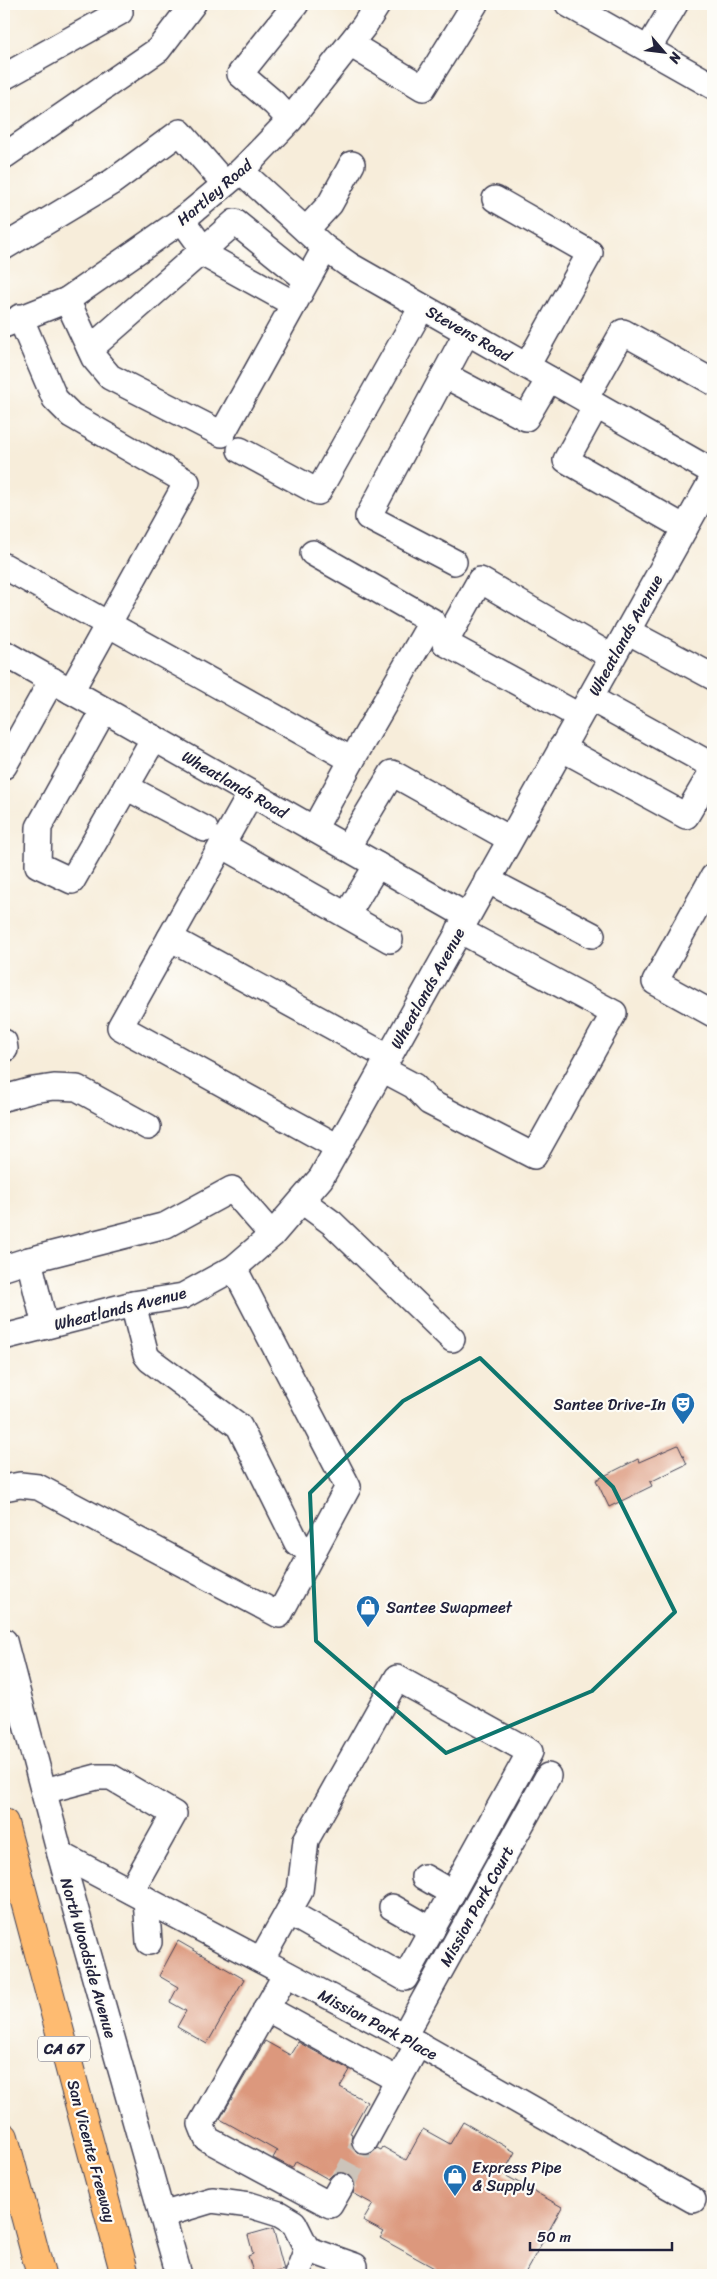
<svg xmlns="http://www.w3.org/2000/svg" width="717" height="2279" viewBox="0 0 717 2279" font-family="Sriracha,sans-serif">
  <rect width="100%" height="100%" fill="#fdfcf7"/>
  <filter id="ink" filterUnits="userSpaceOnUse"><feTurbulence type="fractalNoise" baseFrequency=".02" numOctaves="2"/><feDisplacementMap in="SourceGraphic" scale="10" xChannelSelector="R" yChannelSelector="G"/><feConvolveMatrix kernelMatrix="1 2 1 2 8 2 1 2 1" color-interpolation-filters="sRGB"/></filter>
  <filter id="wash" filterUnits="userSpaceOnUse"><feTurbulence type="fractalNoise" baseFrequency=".0096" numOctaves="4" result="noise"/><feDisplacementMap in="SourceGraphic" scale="20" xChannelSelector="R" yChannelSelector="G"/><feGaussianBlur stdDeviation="1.12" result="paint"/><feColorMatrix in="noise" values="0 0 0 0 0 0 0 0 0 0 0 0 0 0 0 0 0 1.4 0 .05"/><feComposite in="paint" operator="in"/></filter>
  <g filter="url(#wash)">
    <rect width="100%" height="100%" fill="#f7edda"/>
    <g id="blocks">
      <g fill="#dc987d">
        <polygon points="678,1445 687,1464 650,1482 652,1486 609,1507 596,1480 638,1459 639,1462"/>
        <polygon points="178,1941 244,1979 207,2044 177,2027 186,2011 170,2002 178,1987 159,1976"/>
        <polygon points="265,2041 290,2055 298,2042 350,2070 340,2087 367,2102 350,2133 352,2134 351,2141 353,2148 359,2154 366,2155 377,2148 381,2150 383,2147 406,2160 423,2129 450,2144 463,2122 515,2152 503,2174 562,2207 524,2275 447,2275 380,2238 384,2232 363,2221 373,2204 353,2193 355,2186 349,2174 342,2172 334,2173 328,2179 296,2161 292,2168 273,2158 277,2151 220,2119"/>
        <polygon points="273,2228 284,2270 275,2272 276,2275 254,2275 248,2256 253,2254 248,2235"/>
      </g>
    </g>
  </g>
  <g filter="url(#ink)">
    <use href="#blocks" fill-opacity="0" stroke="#424053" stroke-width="1"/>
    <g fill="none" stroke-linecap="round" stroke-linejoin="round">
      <polyline stroke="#ccc4ba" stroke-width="25" stroke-dasharray="25 12" stroke-linecap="butt" points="341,2186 365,2141"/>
      <g stroke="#424053" stroke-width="28">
        <g id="minor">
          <polyline points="568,4 713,86"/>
          <polyline points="350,44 423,88 475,4"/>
          <polyline points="648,49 675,4"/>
          <polyline points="4,77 120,12"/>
          <polyline points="290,120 274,103 240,74 296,4"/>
          <polyline points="4,156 158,50 193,4"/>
          <polyline points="241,171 325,248 349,265 713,472"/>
          <polyline points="495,199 590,253 527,366"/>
          <polyline points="182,220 209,257 294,304"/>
          <polyline points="306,230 330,204 352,164"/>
          <polyline points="4,247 112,182 180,132 225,184"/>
          <polyline points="67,300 94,358 110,377 222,434 325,248"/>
          <polyline points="20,317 55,399 71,415 187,482 71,691"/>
          <polyline points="4,325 67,300 182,220 241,171 290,120 364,26 378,4"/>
          <polyline points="90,349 235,222 307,280"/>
          <polyline points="444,375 526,418 549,379"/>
          <polyline points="585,399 623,332 713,382"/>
          <polyline points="596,406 566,460 685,528"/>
          <polyline points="240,450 318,492 422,307"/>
          <polyline points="313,553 432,621 352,760"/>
          <polyline points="454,562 368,517 467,332"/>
          <polyline points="4,566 352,760 314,829"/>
          <polyline points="627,631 713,677"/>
          <polyline points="4,653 467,916"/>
          <polyline points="590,698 713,766"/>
          <polyline points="104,710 39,827 38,865 72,881 154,738"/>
          <polyline points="579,716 445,643 480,580 612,657"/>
          <polyline points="561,748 686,816 713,770"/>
          <polyline points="4,766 52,680"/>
          <polyline points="126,787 205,829"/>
          <polyline points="251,793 120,1027 338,1147"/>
          <polyline points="222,845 390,940"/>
          <polyline points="347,848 392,773 510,839"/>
          <polyline points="713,877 655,982 713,1014"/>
          <polyline points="487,880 592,935"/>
          <polyline points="347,915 377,865"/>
          <polyline points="170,938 388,1057"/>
          <polyline points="4,1042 5,1049"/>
          <polyline points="382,1069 414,1086 429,1102 534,1156 614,1013 459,930"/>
          <polyline points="4,1098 33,1090 54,1087 77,1088 148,1127"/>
          <polyline points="302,1201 332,1223 452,1339"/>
          <polyline points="29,1260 166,1225 232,1189 272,1235"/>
          <polyline points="4,1268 29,1260 45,1326"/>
          <polyline points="133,1304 146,1355 150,1360 239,1426 297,1543 313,1553"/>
          <polyline points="4,1337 133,1304 183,1296 234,1268 272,1235 321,1178 713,478"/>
          <polyline points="4,1488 20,1485 38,1487 279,1615 348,1487 234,1268"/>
          <polyline points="4,1641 60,1854 179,2275"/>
          <polyline points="44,1791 97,1777 111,1777 174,1814 131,1891"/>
          <polyline points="60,1854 404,2036 693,2200"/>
          <polyline points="424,1877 452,1893"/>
          <polyline points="146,1899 149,1942"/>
          <polyline points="392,1907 432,1930"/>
          <polyline points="261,1960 300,1891 306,1840 397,1678 530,1752 405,1978 288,1912"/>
          <polyline points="286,1974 201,2124 207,2139 330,2205 341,2186"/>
          <polyline points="266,2008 398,2080"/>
          <polyline points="404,2036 548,1776"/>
          <polyline points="365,2141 418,2044"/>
          <polyline points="162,2215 212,2200 250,2205 279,2214 294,2223 307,2249 355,2266"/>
          <polyline points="297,2275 307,2249"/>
        </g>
      </g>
      <g stroke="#424053" stroke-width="30">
        <g id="highway">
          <polyline points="4,1823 125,2275"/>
          <polyline points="4,2137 41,2275"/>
        </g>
      </g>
      <use href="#minor" stroke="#fff" stroke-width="25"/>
      <use href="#highway" stroke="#febb71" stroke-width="28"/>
    </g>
  </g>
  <path fill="none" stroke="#0f766e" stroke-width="4" stroke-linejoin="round" d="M480,1358L613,1487L675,1612L592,1691L446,1753L316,1641L310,1493L403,1401Z"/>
  <defs>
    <g id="theatre-pin" transform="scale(1.25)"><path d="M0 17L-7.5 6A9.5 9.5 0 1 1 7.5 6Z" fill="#1f6fb2" stroke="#fdfcf7"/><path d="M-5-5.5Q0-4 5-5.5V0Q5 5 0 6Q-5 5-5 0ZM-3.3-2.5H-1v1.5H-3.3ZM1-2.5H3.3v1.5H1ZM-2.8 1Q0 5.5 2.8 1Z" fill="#fff"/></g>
    <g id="shop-pin" transform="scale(1.25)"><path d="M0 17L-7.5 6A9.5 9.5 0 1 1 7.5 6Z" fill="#1f6fb2" stroke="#fdfcf7"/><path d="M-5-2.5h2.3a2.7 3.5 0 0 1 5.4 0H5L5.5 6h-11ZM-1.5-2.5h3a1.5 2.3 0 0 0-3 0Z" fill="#fff"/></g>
  </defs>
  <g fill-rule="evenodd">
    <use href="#theatre-pin" x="683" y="1404"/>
    <use href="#shop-pin" x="368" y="1607"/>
    <use href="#shop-pin" x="455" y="2176"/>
  </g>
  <g text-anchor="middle" stroke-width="4.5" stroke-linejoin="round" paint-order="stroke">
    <rect fill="#fdfcf7" stroke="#646373" stroke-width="1" x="38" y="2036.5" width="52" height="25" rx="4"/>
    <g font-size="15" font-weight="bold" fill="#22223b">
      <text x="64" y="2054">CA 67</text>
    </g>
    <g font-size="16" fill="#22223b" stroke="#fdfcf7">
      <text transform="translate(214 192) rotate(-40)" y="6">Hartley Road</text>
      <text transform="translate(469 333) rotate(30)" y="6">Stevens Road</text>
      <text transform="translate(625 635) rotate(-61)" y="6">Wheatlands Avenue</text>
      <text transform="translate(235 784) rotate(30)" y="6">Wheatlands Road</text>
      <text transform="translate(427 988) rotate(-61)" y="6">Wheatlands Avenue</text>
      <text transform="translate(120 1308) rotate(-14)" y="6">Wheatlands Avenue</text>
      <text transform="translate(476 1906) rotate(-61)" y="6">Mission Park Court</text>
      <text transform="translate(89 1958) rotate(74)" y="6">North Woodside Avenue</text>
      <text transform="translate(378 2024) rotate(28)" y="6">Mission Park Place</text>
      <text transform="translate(92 2151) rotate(75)" y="6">San Vicente Freeway</text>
    </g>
    <g font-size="16" fill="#22223b" stroke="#fdfcf7" text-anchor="start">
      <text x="666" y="1410" text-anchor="end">Santee Drive-In</text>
      <text x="386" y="1613">Santee Swapmeet</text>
      <text x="472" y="2173">Express Pipe<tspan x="472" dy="18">&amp; Supply</tspan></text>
    </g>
  </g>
  <rect width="717" height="2279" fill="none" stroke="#fdfcf7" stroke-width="20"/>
  <g transform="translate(664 52) rotate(118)" stroke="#fdfcf7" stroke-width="4" paint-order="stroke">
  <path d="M0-4L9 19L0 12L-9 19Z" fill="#22223b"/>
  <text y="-8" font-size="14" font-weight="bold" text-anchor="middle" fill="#22223b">N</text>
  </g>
  <path d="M530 2242v8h142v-8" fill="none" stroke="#22223b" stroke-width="2.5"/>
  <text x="537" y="2242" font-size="15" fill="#22223b" stroke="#fdfcf7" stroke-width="4" paint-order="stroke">50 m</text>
</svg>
